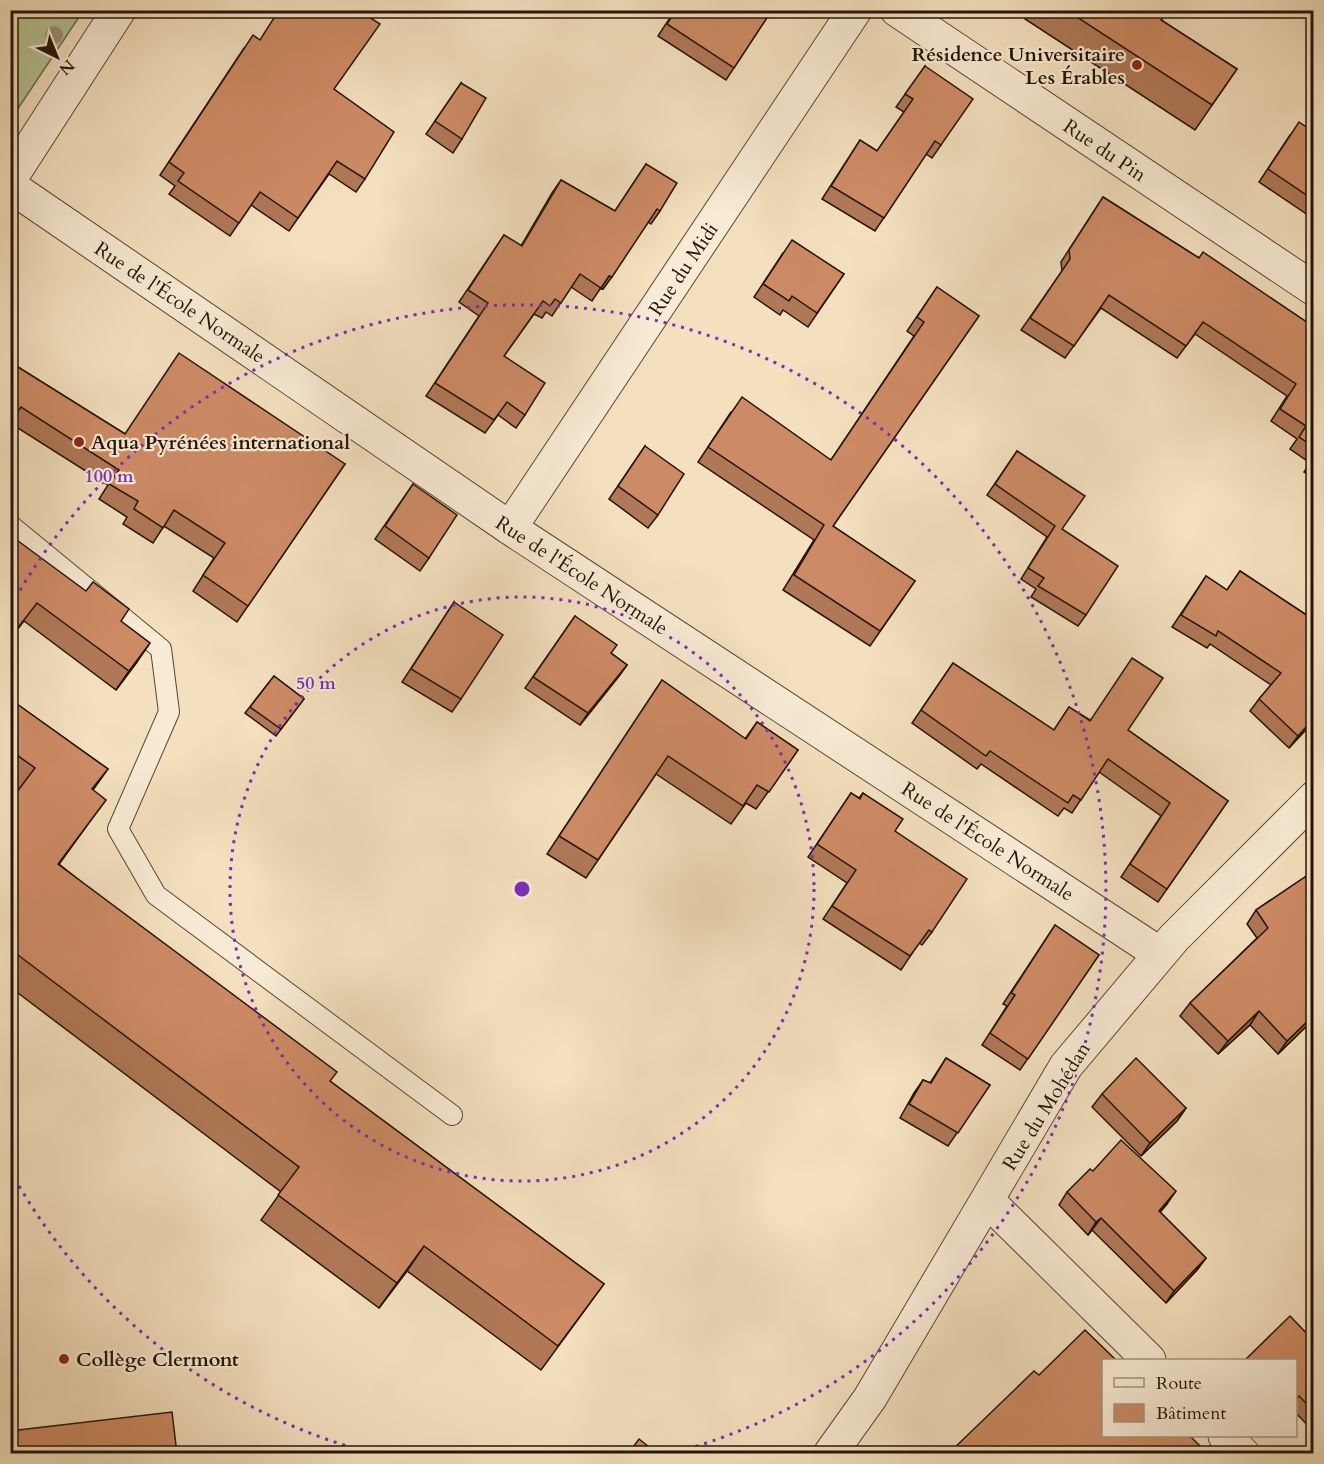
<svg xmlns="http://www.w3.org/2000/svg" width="1324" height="1464" viewBox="0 0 1324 1464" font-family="Cardo,serif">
  <rect width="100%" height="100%" fill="#f4e0bf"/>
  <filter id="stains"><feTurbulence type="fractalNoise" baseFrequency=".00333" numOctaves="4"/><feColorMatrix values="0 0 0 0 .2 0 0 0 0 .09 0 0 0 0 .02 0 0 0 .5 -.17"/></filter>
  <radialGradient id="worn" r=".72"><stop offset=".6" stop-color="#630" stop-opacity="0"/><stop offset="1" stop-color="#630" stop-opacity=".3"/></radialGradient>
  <polygon fill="#b5c396" stroke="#6c6c4f" stroke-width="1.5" points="11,10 83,11 11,119 10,11"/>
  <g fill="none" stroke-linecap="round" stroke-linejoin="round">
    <g stroke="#584736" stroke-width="22">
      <polyline id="service" points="10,525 161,649 169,712 118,829 156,895 452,1115"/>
    </g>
    <g stroke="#584736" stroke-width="35">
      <g id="minor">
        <polyline points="897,10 1314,289"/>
        <polyline points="10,186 510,528 1160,954"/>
        <polyline points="510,528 855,10"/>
        <polyline points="988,1201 1149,1360"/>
        <polyline points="1225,1436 1243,1454"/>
        <polyline points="830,1454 870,1398 1066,1066 1174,938 1314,798"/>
      </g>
    </g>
    <g stroke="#584736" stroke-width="35">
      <polyline id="tertiary" points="10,179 119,10"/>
    </g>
    <use href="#service" stroke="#f8ebd5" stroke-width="20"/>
    <use href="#minor" stroke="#f8ebd5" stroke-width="33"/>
    <use href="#tertiary" stroke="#f8ebd5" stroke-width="33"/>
  </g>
  <circle fill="#9e9176" cx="54" cy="35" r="9"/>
  <g fill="#b07857" stroke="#241408" stroke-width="1.5">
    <polygon points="675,10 772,10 726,80 658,36"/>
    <polygon points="1030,10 1168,10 1161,20 1237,69 1195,130 1025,19"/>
    <polygon points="1304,10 1314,10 1314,18"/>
    <polygon points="361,13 334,89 365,179 356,192 329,174 289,231 251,205 230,236 169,194 175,186 160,175 244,48 260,40"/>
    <polygon points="925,66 941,145 932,158 926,154 875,231 822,199 860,140 877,151 904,112 896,107"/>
    <polygon points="461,83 462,139 453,153 426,134"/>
    <polygon points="1314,132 1314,207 1308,215 1259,182 1290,135"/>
    <polygon points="646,164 660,211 651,224 648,222 603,289 600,289 592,301 571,287 552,316 546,312 542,318 534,314 504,356 525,415 516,428 498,415 485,433 426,396 479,316 459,302 504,235 521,246 552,193 561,180 615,211"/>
    <polygon points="1103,197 1199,258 1314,327 1314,478 1304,472 1310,463 1290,449 1297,439 1271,421 1287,396 1195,334 1177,358 1101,308 1065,358 1021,330 1062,271 1061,262"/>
    <polygon points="783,253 844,274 808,327 783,310 780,315 754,297"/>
    <polygon points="937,287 979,316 833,526 915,581 870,646 783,590 814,540 698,462 731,412 831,460 914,336 907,331"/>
    <polygon points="10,362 125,434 345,464 237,622 193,591 214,558 164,526 153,543 123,524 127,517 99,499 108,485 10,423"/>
    <polygon points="645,446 658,515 648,528 609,499"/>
    <polygon points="1017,451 1062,529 1086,615 1078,626 1031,597 1036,589 1021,579 1047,537 987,495"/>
    <polygon points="413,484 429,558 420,571 375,539"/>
    <polygon points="10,535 121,621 137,662 116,690 24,621 10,639"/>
    <polygon points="1240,571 1314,620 1314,721 1289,748 1250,711 1259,699 1271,685 1210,644 1207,648 1172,627 1206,576 1227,590"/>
    <polygon points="454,602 461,699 452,712 402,682"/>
    <polygon points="575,616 611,653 627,665 619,676 580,725 525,688"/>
    <polygon points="953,663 1054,730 1069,707 1090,720 1128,730 1228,801 1158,902 1121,877 1161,816 1099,772 1072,813 1064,808 1058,816 981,764 977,769 912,723"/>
    <polygon points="274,676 304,699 276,736 245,713"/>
    <polygon points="662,680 745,739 757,722 798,750 756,809 746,803 731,824 656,774 586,878 547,854"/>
    <polygon points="10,699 108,769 93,790 88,824 59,864 330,1081 604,1284 541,1370 407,1271 379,1308 261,1220 281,1192 10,987 10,801 17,792 10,787"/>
    <polygon points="851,793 859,798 863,793 895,831 932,932 922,945 919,943 901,970 823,919 847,883 808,857"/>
    <polygon points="1305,877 1314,1019 1278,1054 1250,1025 1218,1054 1180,1016 1190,1003 1257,938 1247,924 1256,910"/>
    <polygon points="1055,925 1099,955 1020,1070 982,1045 1007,1006 1003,1004"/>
    <polygon points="946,1058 990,1085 948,1146 900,1118 914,1093 923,1080 930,1083"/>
    <polygon points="1102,1094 1186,1108 1177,1121 1141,1156 1092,1107"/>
    <polygon points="1093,1171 1167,1204 1160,1212 1206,1258 1197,1270 1166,1303 1092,1230 1088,1235 1059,1205 1067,1192"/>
    <polygon points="1314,1341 1314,1432 1296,1413 1296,1360"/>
  </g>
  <g fill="#906147" stroke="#241408" stroke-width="1.5">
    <polygon points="609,276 612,277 603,289 600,288"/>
    <polygon points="150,643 137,662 116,690 129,671"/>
    <polygon points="627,665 619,676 580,725 588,713"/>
    <polygon points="1314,718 1314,721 1289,748 1298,736"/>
    <polygon points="106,800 88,824 41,889 58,864"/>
    <polygon points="1259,1011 1250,1025 1218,1054 1228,1041"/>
    <polygon points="1314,1015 1314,1019 1278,1054 1287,1041"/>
    <polygon points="1186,1108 1177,1121 1141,1156 1150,1143"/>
    <polygon points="1176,1191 1167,1204 1151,1223 1159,1211"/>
    <polygon points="1101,1218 1092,1230 1088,1235 1096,1222"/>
    <polygon points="424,1246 407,1271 379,1308 397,1283"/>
    <polygon points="1206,1258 1197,1270 1166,1303 1174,1291"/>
  </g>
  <g fill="#cd8b65" stroke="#241408" stroke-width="1.5">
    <polygon points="279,10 362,10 361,12 380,24 334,89 394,132 365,179 337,161 298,218 260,192 239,223 178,181 184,173 169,162 253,35 260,40"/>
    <polygon points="676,10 772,10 734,68 667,24"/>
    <polygon points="1066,10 1168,10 1161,20 1237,69 1212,105"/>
    <polygon points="925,66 973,99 941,145 935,141 884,218 831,186 860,140 877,151 913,99 905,94"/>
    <polygon points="461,83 486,98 462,139 435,121"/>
    <polygon points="1299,122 1314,132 1314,200 1268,169"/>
    <polygon points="646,164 677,183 660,211 657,209 612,277 609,276 601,288 580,274 561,303 555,299 550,306 543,301 504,356 545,383 525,415 507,402 494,420 435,383 488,303 468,290 504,235 522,246 561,180 615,211"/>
    <polygon points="1103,197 1199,258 1203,252 1314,327 1314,447 1299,437 1306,426 1280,409 1296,384 1203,322 1186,346 1109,295 1074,346 1030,318 1070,259 1069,250"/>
    <polygon points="792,240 844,274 817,313 792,296 789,301 763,284"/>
    <polygon points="937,287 979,316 833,526 915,581 880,631 794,575 824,525 708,447 742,397 831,460 924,322 917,317"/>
    <polygon points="179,353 345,464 248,606 203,575 225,543 174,510 163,528 134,509 138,501 109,484 119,470 21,407 10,422 10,362 125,434"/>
    <polygon points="645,446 684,474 658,515 618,486"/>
    <polygon points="1017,451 1085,496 1062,529 1118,566 1086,615 1038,586 1044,578 1028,568 1055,526 995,484"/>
    <polygon points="413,484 457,515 429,558 385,526"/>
    <polygon points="10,535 86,591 93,582 129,609 121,621 150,643 129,671 37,603 10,638"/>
    <polygon points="1240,571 1314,620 1314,718 1298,736 1259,699 1281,673 1218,631 1216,636 1181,615 1206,576 1227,590"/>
    <polygon points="454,602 503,635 461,699 411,669"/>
    <polygon points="575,616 617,645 611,653 627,665 588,713 533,677"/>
    <polygon points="1132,658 1163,678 1128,730 1228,801 1167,889 1130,864 1170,803 1108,759 1081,800 1073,795 1068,803 990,751 986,756 921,710 953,663 1054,730 1069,707 1090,721"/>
    <polygon points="274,676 304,699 281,729 250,707"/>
    <polygon points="662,680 746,739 757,722 798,750 769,792 757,785 743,806 668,756 598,860 559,836"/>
    <polygon points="10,699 108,769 92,789 106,800 58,864 337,1072 330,1081 604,1284 558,1346 424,1246 397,1283 278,1195 299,1167 10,949 10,801 35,768 10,750"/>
    <polygon points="851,793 860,799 863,793 903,819 895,831 967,879 932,932 929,930 910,956 832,906 856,870 817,844"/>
    <polygon points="1305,877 1314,889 1314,1015 1287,1041 1259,1011 1228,1041 1190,1003 1268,928 1256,910"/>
    <polygon points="1055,925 1099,955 1028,1059 990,1033 1015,995 1011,993"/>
    <polygon points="946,1058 990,1085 958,1133 909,1104 923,1080 931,1083"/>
    <polygon points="1136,1058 1186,1108 1150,1143 1102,1094"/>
    <polygon points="1121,1140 1176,1191 1159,1211 1206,1258 1174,1291 1101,1218 1096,1222 1067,1192 1090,1169 1093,1171"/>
    <polygon points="1290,1316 1314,1341 1314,1411 1299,1396 1296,1399 1296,1360 1245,1360"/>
    <polygon points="1085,1330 1116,1360 1104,1360 1104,1436 1190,1436 1208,1454 948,1454 1034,1371 1039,1375"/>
    <polygon points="172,1412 177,1454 10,1454 10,1431"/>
    <polygon points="639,1439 658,1454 628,1454"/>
  </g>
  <g fill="none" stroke="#7b2cbf" stroke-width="3" stroke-dasharray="3 6">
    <circle cx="522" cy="889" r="292"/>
    <path d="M371 1453A584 584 0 0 1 11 1172M11 606A584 584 0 1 1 673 1453"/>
  </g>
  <g fill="#8f2418" stroke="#f8ebd5" stroke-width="2">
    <circle cx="1137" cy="65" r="6"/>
    <circle cx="79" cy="442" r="6"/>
    <circle cx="64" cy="1359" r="6"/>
  </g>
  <g text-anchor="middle" stroke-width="4.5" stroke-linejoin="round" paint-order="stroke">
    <g font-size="20" font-weight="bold" fill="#241408" stroke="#f8ebd5" text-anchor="start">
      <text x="1125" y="61" text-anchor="end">Résidence Universitaire<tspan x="1125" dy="23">Les Érables</tspan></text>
      <text x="91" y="449">Aqua Pyrénées international</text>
      <text x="76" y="1366">Collège Clermont</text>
    </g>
    <g font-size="20" fill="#241408" stroke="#f8ebd5">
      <text transform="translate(1105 150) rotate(34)" y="7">Rue du Pin</text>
      <text transform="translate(683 269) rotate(-56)" y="7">Rue du Midi</text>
      <text transform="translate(180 302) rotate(34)" y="7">Rue de l'École Normale</text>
      <text transform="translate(582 575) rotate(33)" y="7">Rue de l'École Normale</text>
      <text transform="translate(988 841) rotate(33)" y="7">Rue de l'École Normale</text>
      <text transform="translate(1046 1106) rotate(-58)" y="7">Rue du Mohédan</text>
    </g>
  </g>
  <circle cx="522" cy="889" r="9" fill="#7b2cbf" stroke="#f8ebd5" stroke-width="3"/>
  <g font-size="18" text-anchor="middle" font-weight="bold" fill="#7b2cbf" stroke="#f8ebd5" stroke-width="4.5" stroke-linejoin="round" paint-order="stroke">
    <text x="109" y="482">100 m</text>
    <text x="316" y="689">50 m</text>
  </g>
  <rect width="1324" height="1464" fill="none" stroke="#f4e0bf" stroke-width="36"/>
  <rect x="12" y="12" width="1300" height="1440" fill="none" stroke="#241408" stroke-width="3"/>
  <rect x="18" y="18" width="1288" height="1428" fill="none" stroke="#241408" stroke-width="1.5"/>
  <rect x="1102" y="1359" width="195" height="78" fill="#f8ebd5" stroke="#a39583" stroke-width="1.5"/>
  <rect x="1114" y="1378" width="30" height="9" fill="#f8ebd5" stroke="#a39583" stroke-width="1.5"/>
  <text x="1156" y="1389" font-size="18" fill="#241408">Route</text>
  <rect x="1114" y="1404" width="30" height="18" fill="#cd8b65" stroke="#a39583" stroke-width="1.5"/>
  <text x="1156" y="1419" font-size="18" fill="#241408">Bâtiment</text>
  <g transform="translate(57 57) rotate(137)" stroke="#f8ebd5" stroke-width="4.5" paint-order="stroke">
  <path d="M0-4.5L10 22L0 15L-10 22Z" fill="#241408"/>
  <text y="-9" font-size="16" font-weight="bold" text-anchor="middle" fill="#241408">N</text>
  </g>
  <rect width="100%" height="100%" filter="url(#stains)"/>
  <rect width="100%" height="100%" fill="url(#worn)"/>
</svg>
